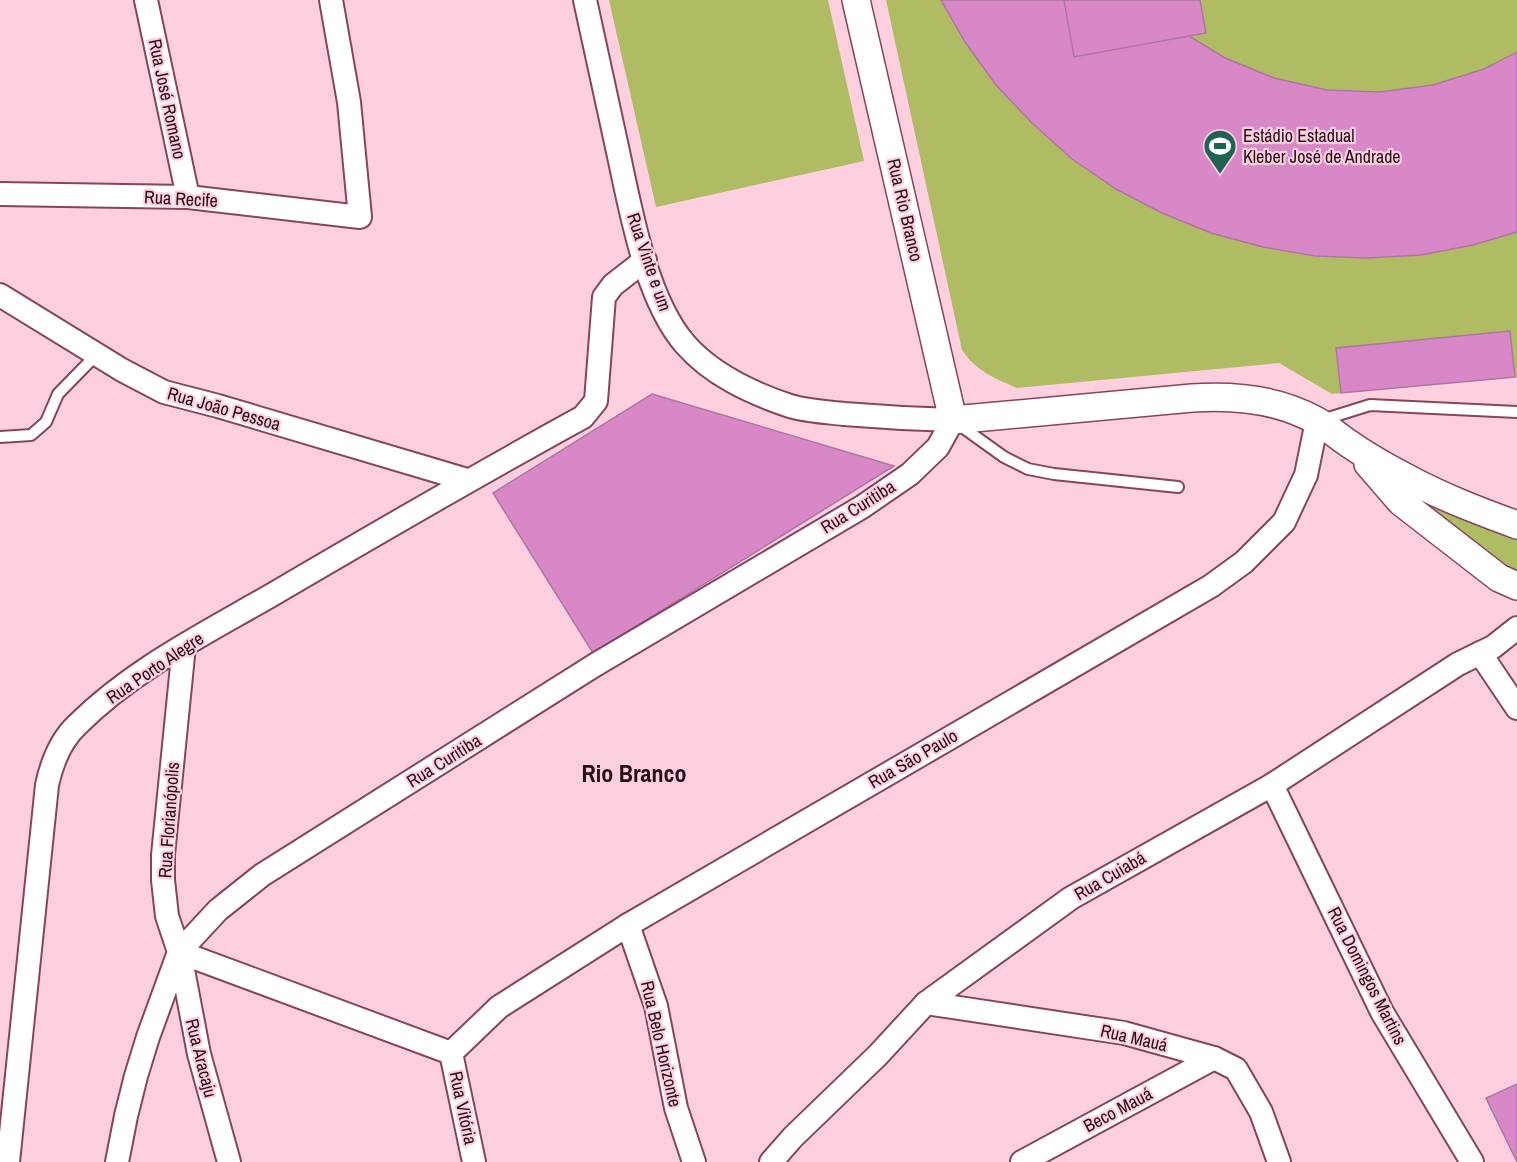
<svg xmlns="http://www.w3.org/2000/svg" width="1517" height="1162" viewBox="0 0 1517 1162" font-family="'Archivo Narrow',sans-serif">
  <rect width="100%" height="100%" fill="#fdcfdf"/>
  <g fill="#b0bc63">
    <polygon points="609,0 828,0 864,161 656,207"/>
    <path d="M886,0H1517V377L1332,394L1279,363L1017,388C995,379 975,370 962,350Z"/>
    <polygon points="1401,493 1517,534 1517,574"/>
  </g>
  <g fill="#d888c6" stroke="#b076a2" stroke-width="1.5">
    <polygon points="941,0 1147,0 1179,30 1225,58 1274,78 1327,90 1380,92 1433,85 1484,69 1517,52 1517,232 1473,245 1421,255 1368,258 1315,256 1263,247 1211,233 1162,213 1116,189 1072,159 1032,123 996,85 965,42"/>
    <polygon points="1064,0 1200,0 1206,33 1074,57"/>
    <polygon points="1510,331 1515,377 1341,393 1336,348"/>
    <polygon points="652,394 894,466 593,653 493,493"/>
    <polygon points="1517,1084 1517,1162 1486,1098"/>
  </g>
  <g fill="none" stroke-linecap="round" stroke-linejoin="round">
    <g stroke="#85455f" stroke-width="14">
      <g id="service">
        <polyline points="1322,420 1370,405 1517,412"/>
        <polyline points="958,424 1004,457 1028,469 1054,474 1178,487"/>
        <polyline points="0,437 31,435 46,422 58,394 97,354"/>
      </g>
    </g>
    <g stroke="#85455f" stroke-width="26">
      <g id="minor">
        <polyline points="146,0 188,197"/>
        <polyline points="0,194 188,197 360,217 349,102 331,0"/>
        <polyline points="0,295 122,370 164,392 218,406 467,480"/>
        <polyline points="1480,653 1517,708"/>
        <polyline points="1272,785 1382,1012 1472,1162"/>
        <polyline points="628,925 656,1006 676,1108 694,1162"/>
        <path d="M179,952L218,910L262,875L595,665L862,507L910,474L938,447L953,420C916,419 880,417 844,414C827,412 806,411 790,406C751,393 712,375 685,344C645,298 630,206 617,147C606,98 596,49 585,0"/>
        <polyline points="179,952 451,1053"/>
        <polyline points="180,954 199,1054 229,1162"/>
        <polyline points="926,1003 1124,1033 1214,1058 1236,1069 1261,1112 1279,1162"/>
        <polyline points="451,1053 499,1007 628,925 1211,586 1244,562 1284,522 1306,475 1317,421"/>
        <polyline points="451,1053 474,1162"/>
        <path d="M8,1162L47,785C52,762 60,741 77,725C132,670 204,634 270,596C374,535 477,475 583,417L596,401L604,297L613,285L645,260"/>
        <polyline points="117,1162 126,1116 136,1076 148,1037 179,952 167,916 163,880 163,855 184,646"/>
        <polyline points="771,1162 793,1137 878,1055 926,1003 1071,898 1272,785 1458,664 1493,647 1517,628"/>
        <polyline points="1022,1162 1214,1058"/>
      </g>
    </g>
    <g stroke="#85455f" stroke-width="30">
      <g id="tertiary">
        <path d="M856,0L953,420L1192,398C1234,395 1280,400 1317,421C1329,428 1340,438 1351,445C1368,457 1388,468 1407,478C1442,497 1479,511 1517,525"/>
        <polyline points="1368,464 1401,502 1499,578 1517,586"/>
      </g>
    </g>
    <use href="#service" stroke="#fff" stroke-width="10"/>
    <use href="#minor" stroke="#fff" stroke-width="22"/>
    <use href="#tertiary" stroke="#fff" stroke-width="27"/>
  </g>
  <defs>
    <g id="stadium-pin" transform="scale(1.725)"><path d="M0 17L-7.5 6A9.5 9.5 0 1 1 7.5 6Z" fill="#1f6354" stroke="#fdcfdf"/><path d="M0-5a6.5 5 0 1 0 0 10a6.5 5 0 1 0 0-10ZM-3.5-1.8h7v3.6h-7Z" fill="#fff"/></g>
  </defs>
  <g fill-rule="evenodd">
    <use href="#stadium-pin" x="1220" y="146"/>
  </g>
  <g text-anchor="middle" stroke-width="4.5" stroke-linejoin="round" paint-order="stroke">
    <g font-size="18" fill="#270d18" stroke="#fdcfdf">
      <text transform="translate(167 99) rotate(78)" y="6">Rua José Romano</text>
      <text transform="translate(181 199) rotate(3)" y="6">Rua Recife</text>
      <text transform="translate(905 210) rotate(77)" y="6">Rua Rio Branco</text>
      <text transform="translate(649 262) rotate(71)" y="6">Rua Vinte e um</text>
      <text transform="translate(224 409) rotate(16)" y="6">Rua João Pessoa</text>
      <text transform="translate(858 507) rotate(-32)" y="6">Rua Curitiba</text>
      <text transform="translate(155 668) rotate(-34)" y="6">Rua Porto Alegre</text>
      <text transform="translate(913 759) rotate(-30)" y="6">Rua São Paulo</text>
      <text transform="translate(444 761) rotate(-32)" y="6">Rua Curitiba</text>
      <text transform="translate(169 820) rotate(-86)" y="6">Rua Florianópolis</text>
      <text transform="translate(1110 876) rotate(-30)" y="6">Rua Cuiabá</text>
      <text transform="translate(1367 976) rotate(63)" y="6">Rua Domingos Martins</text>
      <text transform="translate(1134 1038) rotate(13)" y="6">Rua Mauá</text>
      <text transform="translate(661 1044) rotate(77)" y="6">Rua Belo Horizonte</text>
      <text transform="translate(201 1058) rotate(76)" y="6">Rua Aracaju</text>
      <text transform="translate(463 1108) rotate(78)" y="6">Rua Vitória</text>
      <text transform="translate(1118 1110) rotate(-28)" y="6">Beco Mauá</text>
    </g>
    <g font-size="18" fill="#270d18" stroke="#fdcfdf" text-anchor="start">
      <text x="1243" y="142">Estádio Estadual<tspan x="1243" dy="21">Kleber José de Andrade</tspan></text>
    </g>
    <g font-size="24" font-weight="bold" fill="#270d18" stroke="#fdcfdf">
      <text x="634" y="782">Rio Branco</text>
    </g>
  </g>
</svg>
